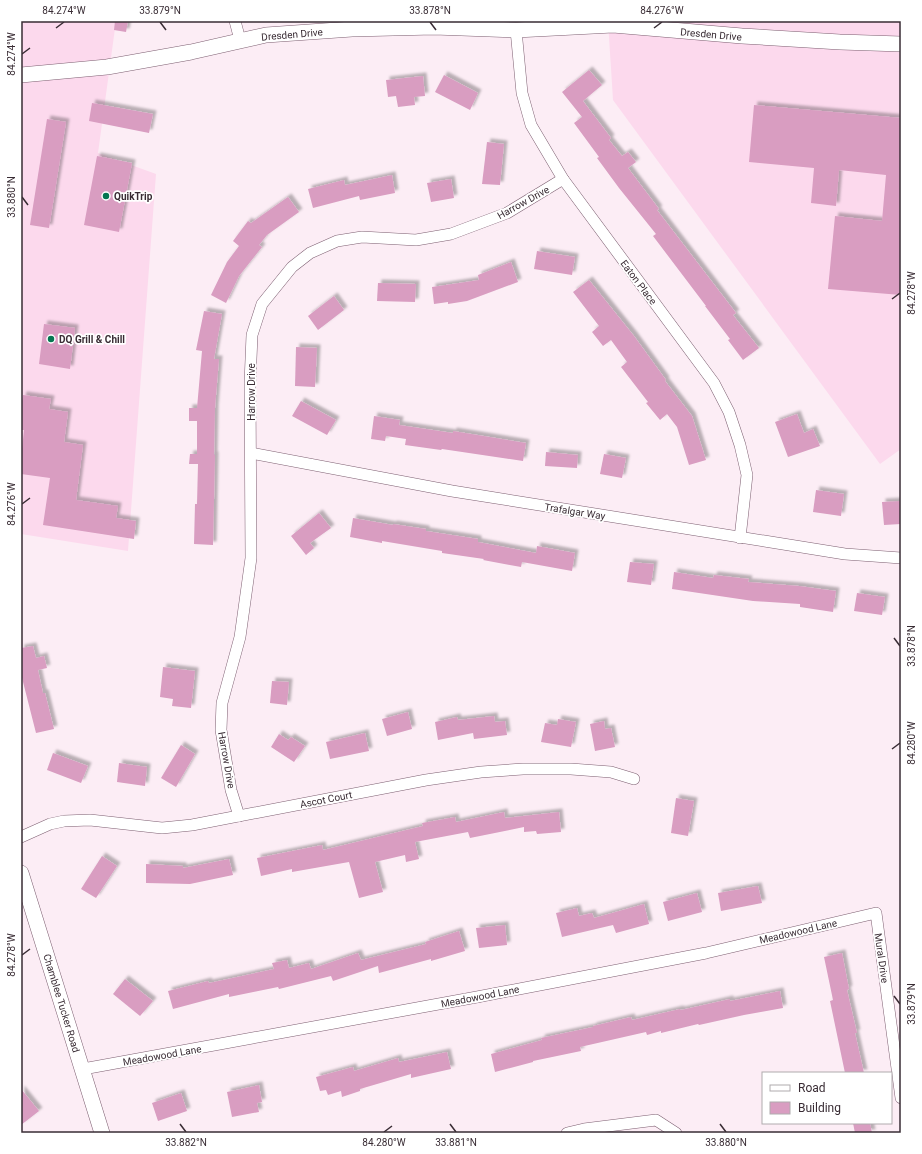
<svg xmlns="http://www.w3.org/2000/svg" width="922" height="1154" viewBox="0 0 922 1154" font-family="Roboto,sans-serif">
  <defs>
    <filter id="shadow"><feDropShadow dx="3.5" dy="-3.5" stdDeviation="1" flood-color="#0004"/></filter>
  </defs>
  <rect width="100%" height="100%" fill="#fcedf5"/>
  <g fill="#fcd9ed">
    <polygon points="21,21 116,21 98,153 156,174 128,551 21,534"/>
    <polygon points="608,21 901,21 901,449 880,464 613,100"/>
  </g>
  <g fill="#d99dc1" filter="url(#shadow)">
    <polygon points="115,21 128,21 126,32 114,30"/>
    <polygon points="589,70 602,85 583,101 611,138 609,140 622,156 628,152 636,162 628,168 659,209 657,210 736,313 733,315 759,348 743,360 728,340 730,339 705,306 706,306 653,236 656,234 619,188 597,158 599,157 574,123 582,117 562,92"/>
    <polygon points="444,75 478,93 470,110 435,92"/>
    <polygon points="423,76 425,96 414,97 415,105 398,107 396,96 388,97 386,80"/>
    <polygon points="92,103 153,114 149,133 89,121"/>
    <polygon points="754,105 901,118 901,295 828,289 835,216 882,221 886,175 839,170 836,206 811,203 814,168 749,162"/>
    <polygon points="47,119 66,122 49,228 30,225"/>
    <polygon points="487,142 504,144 500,185 482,184"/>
    <polygon points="97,156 132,163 119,232 84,225"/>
    <polygon points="392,175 395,193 360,200 359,196 313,208 308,189 344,180 345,185"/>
    <polygon points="451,179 454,198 431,202 427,183"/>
    <polygon points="288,197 299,212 267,235 259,245 262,247 239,276 226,303 211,295 227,262 239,246 233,241 248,221 251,223"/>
    <polygon points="537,251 575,257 572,275 534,269"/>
    <polygon points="511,262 518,282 467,301 448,304 448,302 434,304 432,287 479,280 478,275"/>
    <polygon points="589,280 634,336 666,380 665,381 692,416 706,460 689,465 677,427 667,414 660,420 646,403 648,402 621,367 627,362 611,340 603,346 592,332 599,326 573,292"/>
    <polygon points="378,283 416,284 415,302 377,301"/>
    <polygon points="334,296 344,310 318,330 308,316"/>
    <polygon points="204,311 222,314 214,359 219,359 215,408 214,455 215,455 213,545 194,544 195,504 197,504 198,464 189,464 190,454 197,454 197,421 189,421 189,408 197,408 202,351 196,350"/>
    <polygon points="44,324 75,328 70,369 39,364"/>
    <polygon points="296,347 317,348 315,387 295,386"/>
    <polygon points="23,395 51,399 49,409 68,412 64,442 83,445 76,500 118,506 116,518 136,521 134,539 43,525 50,478 21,474 21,458 24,430 21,430 21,407"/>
    <polygon points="301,401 336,420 327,435 292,416"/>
    <polygon points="797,414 804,433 813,429 820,446 788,457 775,422"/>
    <polygon points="374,416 400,420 399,425 453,433 453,431 526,443 523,461 442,449 441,450 405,445 406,439 386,436 385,441 371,439"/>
    <polygon points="546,452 578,455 577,468 545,466"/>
    <polygon points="604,454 626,458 622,478 600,474"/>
    <polygon points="816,490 844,494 841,516 813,512"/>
    <polygon points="901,501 901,524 884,525 882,502"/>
    <polygon points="319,513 331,528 310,543 314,548 306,555 291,536"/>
    <polygon points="353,518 393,525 393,524 426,529 426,531 478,539 478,542 536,553 537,546 575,553 572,571 522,562 521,567 483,560 484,559 442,553 442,551 382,541 382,543 350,537"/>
    <polygon points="630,562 654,564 651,585 627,582"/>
    <polygon points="674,572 713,578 714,575 749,579 748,582 799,586 836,591 833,612 800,607 800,604 753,601 672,589"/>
    <polygon points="857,593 885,597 882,615 854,611"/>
    <polygon points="33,646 36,658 44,656 47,668 38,670 43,693 45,693 54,729 36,733 21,674 21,648"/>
    <polygon points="163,667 195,671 191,708 172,706 173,699 160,697"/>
    <polygon points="272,681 289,682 287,705 270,703"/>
    <polygon points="408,712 412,729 387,736 382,719"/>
    <polygon points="494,716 495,722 505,721 507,735 474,739 473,733 438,740 435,722 457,717 458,720"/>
    <polygon points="558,719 576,722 571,747 541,742 545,723 557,725"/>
    <polygon points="604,721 605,729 611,728 615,747 595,751 590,724"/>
    <polygon points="365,733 369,751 330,759 326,742"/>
    <polygon points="279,734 288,740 291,737 305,746 294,762 271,747"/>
    <polygon points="181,745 195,754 176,787 161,778"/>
    <polygon points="53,753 88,766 81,783 47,770"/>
    <polygon points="119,763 147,767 145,786 117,782"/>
    <polygon points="676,798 694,801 688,836 671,833"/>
    <polygon points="504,812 505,818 559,812 561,832 537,834 536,831 524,832 524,827 470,838 468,832 415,842 419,859 406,862 405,855 375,862 383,892 359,898 349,862 292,872 292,869 261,876 257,858 322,845 323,850 423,826 422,823 455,817 456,822"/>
    <polygon points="102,856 117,866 96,898 81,889"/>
    <polygon points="229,859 233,875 190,884 146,883 146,864 183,866 183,868"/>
    <polygon points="758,886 762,903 721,911 718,893"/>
    <polygon points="697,893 702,912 668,921 663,902"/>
    <polygon points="644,904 649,924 616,933 613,925 562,937 556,913 577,908 579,916 592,913 594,918"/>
    <polygon points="505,925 507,945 479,948 476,928"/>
    <polygon points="459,931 465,951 431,961 431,959 379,973 378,966 333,981 331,976 279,989 278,987 229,997 229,994 173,1009 168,991 208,981 209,983 274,969 272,963 287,960 289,968 309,963 311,969 358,953 361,960 426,944 425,942"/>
    <polygon points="842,953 849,989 847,990 857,1033 855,1033 864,1073 845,1073 830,1001 833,1000 824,957"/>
    <polygon points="125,979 153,1001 140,1016 113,994"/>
    <polygon points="780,991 783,1008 744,1015 699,1025 698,1024 661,1033 661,1031 647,1035 646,1032 580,1047 581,1051 533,1061 533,1062 495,1072 491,1054 542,1040 541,1038 593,1027 593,1026 631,1017 632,1020 680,1009 681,1010 730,999 730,1001"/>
    <polygon points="447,1052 451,1069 411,1078 411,1074 360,1089 360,1091 342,1097 341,1091 328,1095 326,1090 320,1091 316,1077 353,1067 354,1071 398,1058 399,1062"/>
    <polygon points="259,1085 262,1102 257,1103 259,1112 232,1117 227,1092"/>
    <polygon points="21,1089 39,1111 21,1125"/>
    <polygon points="181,1093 187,1111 158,1121 152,1103"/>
    <polygon points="853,1123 870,1123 872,1133 855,1133"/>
  </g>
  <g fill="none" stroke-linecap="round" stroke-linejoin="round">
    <g stroke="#7d5f71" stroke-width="12">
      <g id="street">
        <polyline points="235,21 240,40"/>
        <polyline points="516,30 522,93 531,125 563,179 714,383 729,412 740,445 747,475 740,538"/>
        <polyline points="251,453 452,491 845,554 901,558"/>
        <polyline points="239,816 231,790 221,730 222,703 240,637 251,558 250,383 252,335 262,304 292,267 310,253 337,241 362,237 416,240 451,234 507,213 563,179"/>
        <polyline points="21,837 50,824 64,821 90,820 162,828 192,825 426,780 481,772 523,769 571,769 611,772 634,779"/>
        <polyline points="83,1069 477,997 706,953 876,913 901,1098"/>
        <polyline points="567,1133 584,1129 656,1120 676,1133"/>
      </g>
    </g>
    <g stroke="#7d5f71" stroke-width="16">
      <g id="secondary">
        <polyline points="21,75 107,67 191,52 266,35 352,29 434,27 516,30 613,25 742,36 840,42 901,44"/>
        <polyline points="21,873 102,1133"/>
      </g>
    </g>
    <use href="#street" stroke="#fff" stroke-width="11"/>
    <use href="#secondary" stroke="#fff" stroke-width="15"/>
  </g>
  <path fill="none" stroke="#392c34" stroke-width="1.5" d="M160,22L166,30M430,22L436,30M56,28L64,22M654,28L662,22M22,54L30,48M22,197L28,205M892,299L900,293M22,504L30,498M894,638L900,646M892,749L900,743M22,955L30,949M894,996L900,1004M180,1124L186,1132M450,1124L456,1132M720,1124L726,1132M384,1132L392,1126"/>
  <g fill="#047651" stroke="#fff" stroke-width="1.5">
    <circle cx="106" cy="196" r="4"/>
    <circle cx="51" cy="339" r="4"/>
  </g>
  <g text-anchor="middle" stroke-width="3.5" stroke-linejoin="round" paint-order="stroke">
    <g font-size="10" fill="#392c34" stroke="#fff">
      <text transform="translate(292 34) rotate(-5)" y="4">Dresden Drive</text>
      <text transform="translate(711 34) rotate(5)" y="4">Dresden Drive</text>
      <text transform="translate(523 202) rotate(-29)" y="4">Harrow Drive</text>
      <text transform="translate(639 282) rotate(53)" y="4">Eaton Place</text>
      <text transform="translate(251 392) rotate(-90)" y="4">Harrow Drive</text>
      <text transform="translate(575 511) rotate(9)" y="4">Trafalgar Way</text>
      <text transform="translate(227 760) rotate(80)" y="4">Harrow Drive</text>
      <text transform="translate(326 799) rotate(-11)" y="4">Ascot Court</text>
      <text transform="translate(798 931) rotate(-13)" y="4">Meadowood Lane</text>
      <text transform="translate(882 958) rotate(82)" y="4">Mural Drive</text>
      <text transform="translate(480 996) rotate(-11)" y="4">Meadowood Lane</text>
      <text transform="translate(62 1003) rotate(73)" y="4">Chamblee Tucker Road</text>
      <text transform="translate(162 1055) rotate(-10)" y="4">Meadowood Lane</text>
    </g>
    <g font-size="10" font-weight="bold" fill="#392c34" stroke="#fff" text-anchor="start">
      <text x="114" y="200">QuikTrip</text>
      <text x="59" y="343">DQ Grill &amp; Chill</text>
    </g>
  </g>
  <rect width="922" height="1154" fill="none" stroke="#ffffff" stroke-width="44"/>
  <rect x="762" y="1072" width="130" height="52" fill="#ffffff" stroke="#b0abae"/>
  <rect x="770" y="1085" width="20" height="6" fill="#ffffff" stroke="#b0abae"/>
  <text x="798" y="1092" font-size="12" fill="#392c34">Road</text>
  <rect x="770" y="1102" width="20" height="12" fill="#d99dc1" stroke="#b0abae"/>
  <text x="798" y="1112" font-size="12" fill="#392c34">Building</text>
  <rect x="22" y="22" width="878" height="1110" fill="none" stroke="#392c34" stroke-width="1.5"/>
  <g font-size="10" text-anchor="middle" fill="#392c34">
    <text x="64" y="14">84.274°W</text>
    <text x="160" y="14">33.879°N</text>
    <text x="430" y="14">33.878°N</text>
    <text x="662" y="14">84.276°W</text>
    <text transform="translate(11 54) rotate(-90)" y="4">84.274°W</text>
    <text transform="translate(11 197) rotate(-90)" y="4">33.880°N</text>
    <text transform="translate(911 293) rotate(-90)" y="4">84.278°W</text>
    <text transform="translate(11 504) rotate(-90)" y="4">84.276°W</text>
    <text transform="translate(911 646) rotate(-90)" y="4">33.878°N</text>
    <text transform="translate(911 743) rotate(-90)" y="4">84.280°W</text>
    <text transform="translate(11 955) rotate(-90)" y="4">84.278°W</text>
    <text transform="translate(911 1004) rotate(-90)" y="4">33.879°N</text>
    <text x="186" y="1146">33.882°N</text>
    <text x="384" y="1146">84.280°W</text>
    <text x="456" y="1146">33.881°N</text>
    <text x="726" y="1146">33.880°N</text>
  </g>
</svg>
